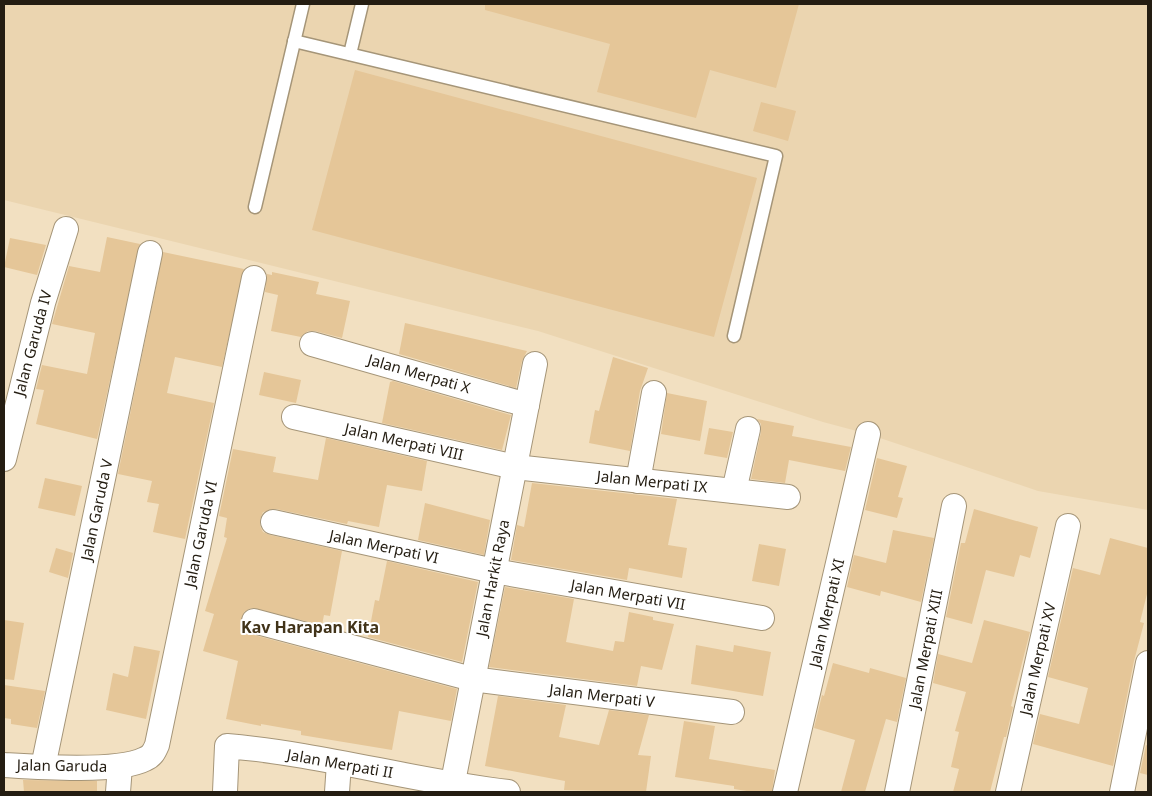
<svg xmlns="http://www.w3.org/2000/svg" width="1152" height="796" viewBox="0 0 1152 796" font-family="'Noto Sans',sans-serif">
  <rect width="100%" height="100%" fill="#f2e0c1"/>
  <polygon fill="#ebd5b0" points="4,4 1148,4 1148,510 1038,491 868,434 823,422 538,331 4,200"/>
  <g fill="#e5c698">
    <polygon points="485,4 799,4 776,88 710,70 696,118 597,92 610,44 485,10"/>
    <polygon points="355,70 757,178 714,337 312,230"/>
    <polygon points="761,102 796,111 788,141 753,131"/>
    <polygon points="107,237 140,244 97,439 36,424 44,390 36,389 42,365 87,374 95,333 52,324 69,266 100,272"/>
    <polygon points="10,238 46,245 37,275 4,267"/>
    <polygon points="163,252 244,269 222,367 175,357 167,393 214,403 185,539 153,532 159,504 147,502 152,481 118,474"/>
    <polygon points="272,272 319,282 316,294 350,301 342,338 315,331 308,331 301,337 271,331 278,295 265,292 267,274 272,275"/>
    <polygon points="405,323 527,351 522,361 516,388 399,354"/>
    <polygon points="613,357 648,368 640,391 630,451 589,443 595,410 599,411"/>
    <polygon points="264,372 301,380 296,403 259,395"/>
    <polygon points="393,381 511,415 502,450 382,423 390,382"/>
    <polygon points="667,393 707,401 700,441 661,434"/>
    <polygon points="757,419 794,426 792,436 851,447 845,471 789,460 785,483 751,479 761,432 761,424"/>
    <polygon points="709,428 733,432 727,458 704,454"/>
    <polygon points="326,438 427,461 422,491 387,485 379,527 348,521 347,524 276,509 263,512 260,519 260,526 263,532 270,535 342,551 330,616 324,615 322,625 251,608 244,612 241,624 244,630 250,634 457,689 451,721 399,711 392,750 301,735 301,731 261,724 261,726 226,719 238,661 203,651 214,614 205,611 227,538 224,537 227,518 219,516 233,449 276,457 273,472 318,480"/>
    <polygon points="877,458 907,466 898,497 903,498 897,518 865,510"/>
    <polygon points="45,478 82,486 75,516 38,508"/>
    <polygon points="532,483 677,499 668,545 687,548 682,578 629,568 627,580 511,560 517,525 524,527"/>
    <polygon points="425,503 490,520 484,555 418,540"/>
    <polygon points="974,509 1038,527 1030,558 1020,555 1014,577 986,570 972,624 946,617 961,543 965,543"/>
    <polygon points="893,530 934,538 921,602 881,591 880,596 847,587 854,555 886,563"/>
    <polygon points="1110,538 1148,548 1148,590 1140,622 1144,623 1134,661 1113,766 1033,744 1040,714 1079,724 1088,688 1048,677 1073,568 1100,575"/>
    <polygon points="759,544 786,549 779,586 752,581"/>
    <polygon points="56,548 73,553 68,578 49,572"/>
    <polygon points="387,561 478,582 462,662 368,637 375,600 379,601"/>
    <polygon points="505,587 574,599 566,642 613,651 615,641 624,642 629,612 653,617 653,620 674,624 662,670 641,666 637,686 489,667"/>
    <polygon points="4,620 24,623 14,680 4,679"/>
    <polygon points="984,620 1030,632 1011,706 1013,707 1006,737 1004,737 990,792 953,792 959,769 951,767 959,732 955,731 966,692 933,683 938,654 972,663"/>
    <polygon points="696,645 733,652 734,645 771,652 763,696 691,684"/>
    <polygon points="134,646 160,651 146,719 106,710 113,673 128,677"/>
    <polygon points="833,663 869,673 870,668 906,678 897,722 886,719 865,792 841,792 855,740 814,728 822,695 824,696"/>
    <polygon points="4,685 45,691 37,728 11,724 11,719 4,718"/>
    <polygon points="498,696 566,705 559,737 599,745 609,710 649,715 638,755 651,756 646,792 564,790 565,781 485,766"/>
    <polygon points="684,721 715,726 709,759 775,770 772,792 753,792 734,789 734,786 675,777"/>
    <polygon points="1146,745 1148,746 1148,775 1140,773"/>
    <polygon points="23,780 97,781 97,792 24,792"/>
  </g>
  <g fill="none" stroke-linecap="round" stroke-linejoin="round">
    <g stroke="#a59578" stroke-width="15">
      <g id="service">
        <polyline points="294,41 776,156 734,336"/>
        <polyline points="350,54 362,4"/>
        <polyline points="255,207 303,4"/>
      </g>
    </g>
    <g stroke="#a59578" stroke-width="26">
      <g id="minor">
        <polyline points="312,344 527,405"/>
        <polyline points="294,417 515,467 788,497"/>
        <polyline points="4,459 43,303 66,229"/>
        <polyline points="638,481 654,393"/>
        <polyline points="734,491 748,429"/>
        <polyline points="273,522 494,571 762,618"/>
        <polyline points="254,621 472,679 732,712"/>
        <path d="M4,765C36,767 118,773 145,759C152,756 154,752 157,745L254,278"/>
        <polyline points="43,767 150,253"/>
        <polyline points="118,792 120,766"/>
        <path d="M225,792L227,746C322,754 413,781 508,792"/>
        <polyline points="337,792 339,763"/>
        <polyline points="451,792 535,364"/>
        <polyline points="785,792 868,434"/>
        <polyline points="897,792 954,506"/>
        <polyline points="1008,792 1068,526"/>
        <polyline points="1122,792 1148,663"/>
      </g>
    </g>
    <use href="#service" stroke="#fff" stroke-width="12"/>
    <use href="#minor" stroke="#fff" stroke-width="24"/>
  </g>
  <g text-anchor="middle" stroke-width="4" stroke-linejoin="round" paint-order="stroke">
    <g font-size="15" fill="#241d12" stroke="#fff">
      <text transform="translate(33 343) rotate(-75)" y="5">Jalan Garuda IV</text>
      <text transform="translate(419 374) rotate(16)" y="5">Jalan Merpati X</text>
      <text transform="translate(404 442) rotate(13)" y="5">Jalan Merpati VIII</text>
      <text transform="translate(652 482) rotate(6)" y="5">Jalan Merpati IX</text>
      <text transform="translate(97 510) rotate(-78)" y="5">Jalan Garuda V</text>
      <text transform="translate(201 534) rotate(-78)" y="5">Jalan Garuda VI</text>
      <text transform="translate(384 547) rotate(12)" y="5">Jalan Merpati VI</text>
      <text transform="translate(493 578) rotate(-79)" y="5">Jalan Harkit Raya</text>
      <text transform="translate(628 595) rotate(10)" y="5">Jalan Merpati VII</text>
      <text transform="translate(827 613) rotate(-77)" y="5">Jalan Merpati XI</text>
      <text transform="translate(926 649) rotate(-79)" y="5">Jalan Merpati XIII</text>
      <text transform="translate(1038 659) rotate(-77)" y="5">Jalan Merpati XV</text>
      <text transform="translate(602 696) rotate(7)" y="5">Jalan Merpati V</text>
      <text transform="translate(340 764) rotate(10)" y="5">Jalan Merpati II</text>
      <text transform="translate(62 766) rotate(1)" y="5">Jalan Garuda</text>
    </g>
    <g font-size="16" font-weight="bold" fill="#413319" stroke="#fff">
      <text x="310" y="633">Kav Harapan Kita</text>
    </g>
  </g>
  <rect width="1152" height="796" fill="none" stroke="#241d12" stroke-width="10"/>
</svg>
